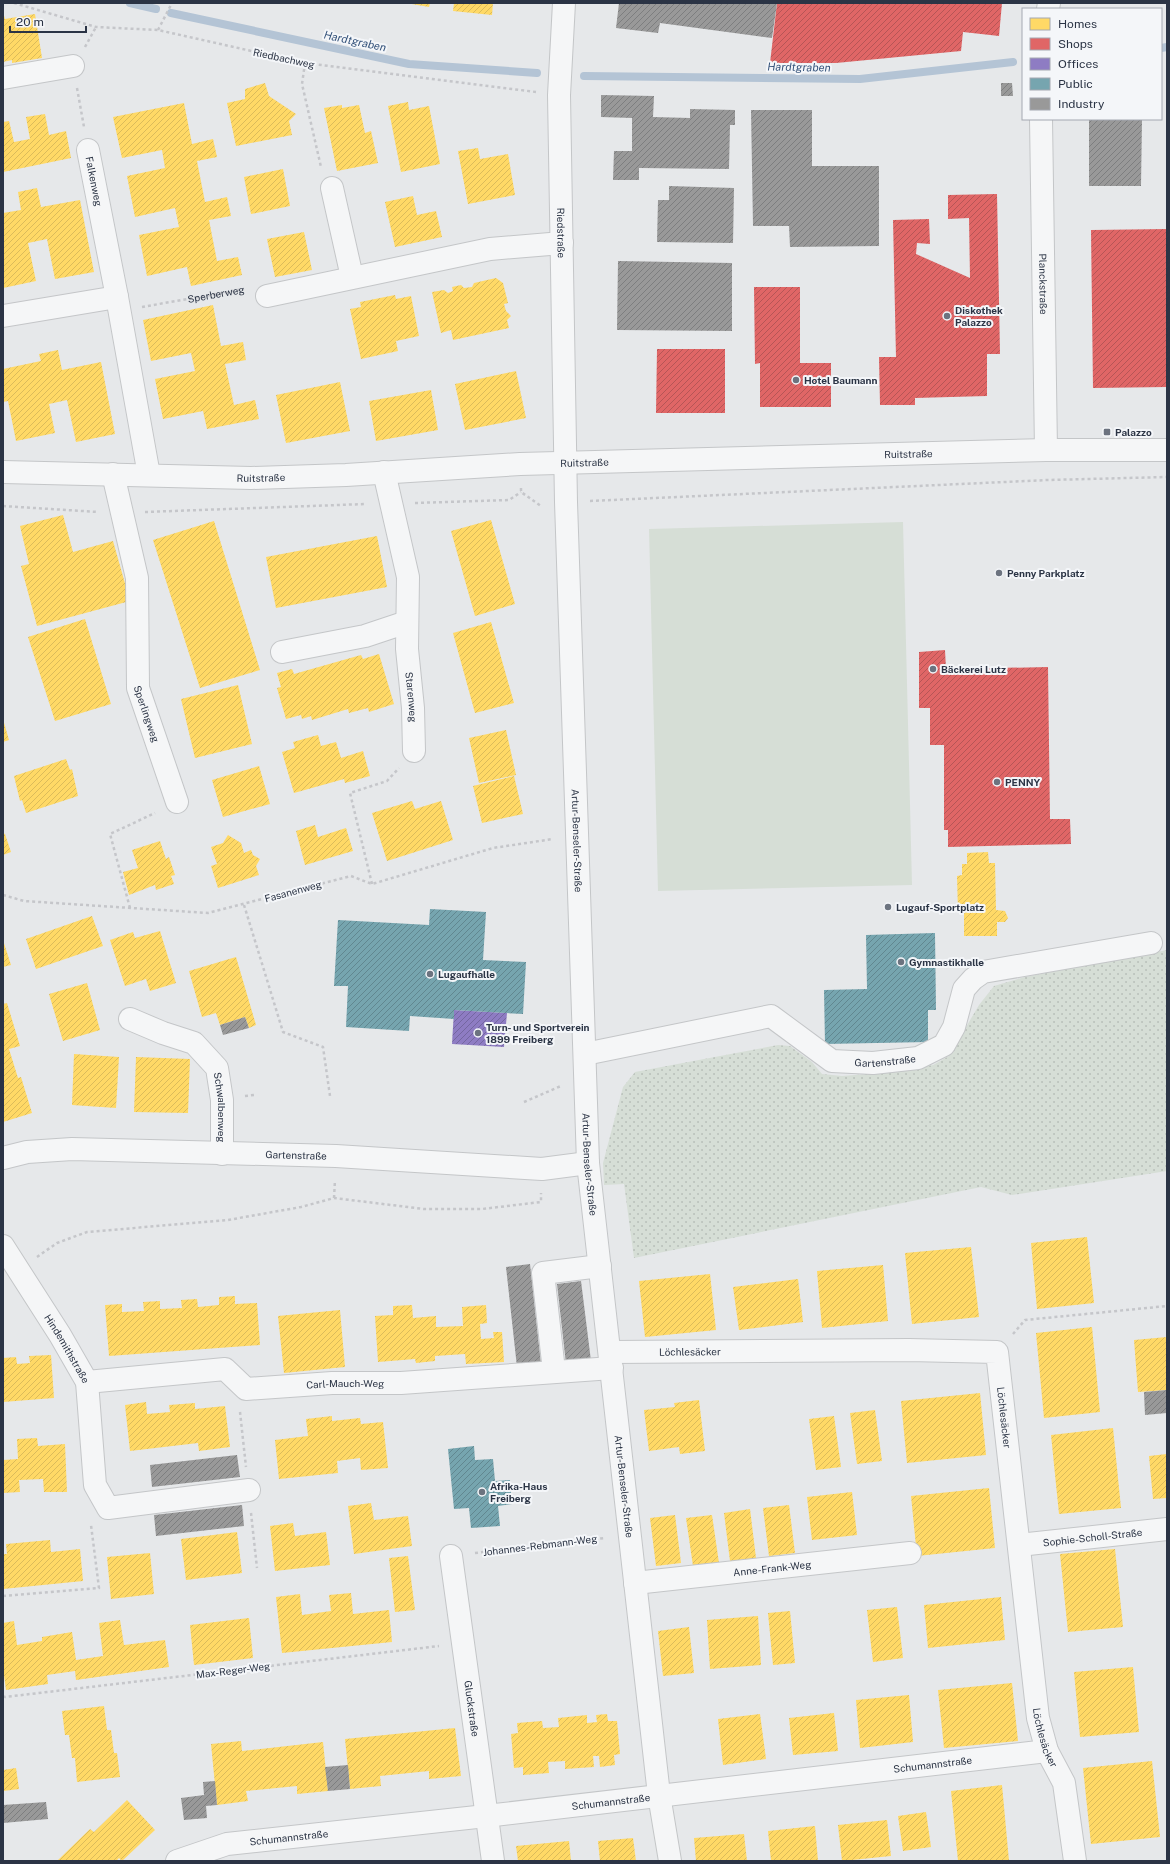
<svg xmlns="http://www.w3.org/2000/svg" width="1170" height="1864" viewBox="0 0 1170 1864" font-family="'Public Sans',sans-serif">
  <defs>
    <pattern id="grass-dots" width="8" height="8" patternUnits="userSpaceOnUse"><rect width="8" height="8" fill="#d6ded6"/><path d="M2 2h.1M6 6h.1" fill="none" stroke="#b8bfb9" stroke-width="1.8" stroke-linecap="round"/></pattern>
    <pattern id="homes-hatch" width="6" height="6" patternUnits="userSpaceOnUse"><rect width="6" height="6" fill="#ffd966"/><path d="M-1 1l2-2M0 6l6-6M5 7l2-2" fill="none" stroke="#dbbb5a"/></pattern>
    <pattern id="shops-hatch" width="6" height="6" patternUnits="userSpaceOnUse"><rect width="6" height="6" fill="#e06666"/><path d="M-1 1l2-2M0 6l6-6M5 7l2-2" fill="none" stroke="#b65556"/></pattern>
    <pattern id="offices-hatch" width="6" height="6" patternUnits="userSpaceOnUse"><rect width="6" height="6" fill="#8e7cc3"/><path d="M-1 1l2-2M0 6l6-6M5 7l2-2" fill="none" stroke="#7466a0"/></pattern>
    <pattern id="public-hatch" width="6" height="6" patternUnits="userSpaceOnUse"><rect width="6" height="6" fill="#76a5af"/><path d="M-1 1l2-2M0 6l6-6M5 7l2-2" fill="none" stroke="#618790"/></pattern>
    <pattern id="industry-hatch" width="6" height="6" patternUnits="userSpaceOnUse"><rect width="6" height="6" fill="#999"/><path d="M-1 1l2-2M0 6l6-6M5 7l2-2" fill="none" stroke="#7d7e7f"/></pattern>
  </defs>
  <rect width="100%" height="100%" fill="#e6e8ea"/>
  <polygon fill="url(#grass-dots)" points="1167,950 1167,1171 1012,1195 981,1187 634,1258 624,1184 604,1185 603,1163 623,1087 635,1072 778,1045 790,1046 812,1062 822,1074 842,1076 892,1072 933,1065 949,1056 979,1005 994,986 1025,977"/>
  <polygon fill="#d6ded6" points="903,522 912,885 658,891 649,529"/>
  <g fill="url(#homes-hatch)">
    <polygon points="406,3 430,3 429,7"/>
    <polygon points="454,3 493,3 492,15 453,11"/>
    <polygon points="3,12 5,19 35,14 42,58 12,63 12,60 3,62"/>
    <polygon points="265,83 269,96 296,114 289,121 292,135 236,146 227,103 245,99 245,89"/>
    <polygon points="408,102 409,110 429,106 440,164 401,172 388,106"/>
    <polygon points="184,103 192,144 213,139 217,157 197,161 205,202 227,197 231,216 209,220 217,261 238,257 242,275 191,286 187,267 147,276 139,235 179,227 175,208 135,217 127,176 165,168 162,150 122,158 113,117"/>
    <polygon points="342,105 342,108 359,105 365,133 371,131 378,163 337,171 324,108"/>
    <polygon points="45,114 49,135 66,131 71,158 3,172 3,122 9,121 14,142 30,139 26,117"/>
    <polygon points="478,148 480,159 508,154 515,195 468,204 458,151"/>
    <polygon points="283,169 290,206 251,214 244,177"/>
    <polygon points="37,188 41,207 80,200 94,272 55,279 47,239 28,243 36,281 3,288 3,213 21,210 18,192"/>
    <polygon points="413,196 417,215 436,211 442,237 395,247 385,202"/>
    <polygon points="304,232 312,270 275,277 267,239"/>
    <polygon points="496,278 503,283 508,303 504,304 506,311 511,316 507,320 509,328 453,340 451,330 441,333 432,292 444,290 448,293 453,291 452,287 461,285 464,288 472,287 474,283"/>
    <polygon points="395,295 396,299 411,296 419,336 396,341 398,351 361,359 350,309 361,307 360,302"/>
    <polygon points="213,305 221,346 243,342 246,360 225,364 234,405 255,400 259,419 207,429 203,411 163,419 155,379 195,371 191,353 151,361 143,320"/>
    <polygon points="58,350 62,370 101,362 115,434 76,442 67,400 49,404 55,433 16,441 8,401 3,402 3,369 41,361 39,354"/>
    <polygon points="516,371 526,418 465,430 455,384"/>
    <polygon points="340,382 350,431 286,443 276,395"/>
    <polygon points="431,390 438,430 376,441 369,401"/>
    <polygon points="63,515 73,552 113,541 130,601 37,626 21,566 29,564 20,526"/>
    <polygon points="491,520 515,604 475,616 451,531"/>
    <polygon points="214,521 260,670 200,688 153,540"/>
    <polygon points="377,536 387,587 276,608 266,557"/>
    <polygon points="85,619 111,704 55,721 28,637"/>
    <polygon points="491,622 514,703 475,713 453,633"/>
    <polygon points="379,654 394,704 369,712 368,708 349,713 348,709 312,720 311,716 302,719 301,715 286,719 277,688 281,687 277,673 292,669 294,674 361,655 363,659"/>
    <polygon points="238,685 252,744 195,758 181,699"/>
    <polygon points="3,719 9,740 3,742"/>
    <polygon points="506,730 516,775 479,783 469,738"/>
    <polygon points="318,735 321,746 336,742 341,758 363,751 370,776 345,783 344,779 294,793 282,752 295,748 293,742"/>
    <polygon points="66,759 70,770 72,769 78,796 26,813 22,800 20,801 14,776"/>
    <polygon points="259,766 270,804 223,817 212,780"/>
    <polygon points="514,776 523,814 482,823 473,786"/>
    <polygon points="412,801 415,809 441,801 453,840 387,861 372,813"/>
    <polygon points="315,825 318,837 346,828 353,851 305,865 296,831"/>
    <polygon points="3,833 5,834 11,852 3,855"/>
    <polygon points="228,835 241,843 244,853 251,850 253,855 260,859 256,866 259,875 218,888 211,866 217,864 211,847 223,843"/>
    <polygon points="160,841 166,859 169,857 175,875 171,876 174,884 156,890 155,885 129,895 123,872 138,868 132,850"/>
    <polygon points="988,852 989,863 995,863 996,910 1005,911 1008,918 1005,922 997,922 997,936 964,936 964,913 958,913 957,876 962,875 962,864 967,864 967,853"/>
    <polygon points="92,916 103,946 36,969 26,939"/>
    <polygon points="160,931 176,983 150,991 146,979 125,986 110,940 133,932 135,938"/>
    <polygon points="3,940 11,965 3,967"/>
    <polygon points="236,957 256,1025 249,1028 245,1017 220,1025 216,1013 202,1017 189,971"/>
    <polygon points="87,983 100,1030 63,1041 49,994"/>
    <polygon points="7,1003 20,1046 9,1049 18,1078 21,1077 32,1113 3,1122 3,1004"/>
    <polygon points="74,1054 119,1057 116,1108 72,1105"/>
    <polygon points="136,1057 190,1059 188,1113 134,1112"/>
    <polygon points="1087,1237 1094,1303 1037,1309 1031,1243"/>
    <polygon points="971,1247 979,1317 912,1324 905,1253"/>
    <polygon points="883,1265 888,1321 822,1328 817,1271"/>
    <polygon points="710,1274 716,1330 645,1337 639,1281"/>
    <polygon points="798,1279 803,1322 739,1330 733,1287"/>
    <polygon points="235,1296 235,1304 257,1303 260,1345 109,1356 105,1305 122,1304 122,1312 144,1311 143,1302 160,1301 160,1309 182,1308 181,1300 197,1299 198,1307 219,1305 219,1297"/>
    <polygon points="412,1305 413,1318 436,1316 436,1327 463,1326 462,1307 486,1305 487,1323 480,1324 481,1339 494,1338 493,1332 502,1332 504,1362 466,1364 465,1354 435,1356 435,1361 416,1363 415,1359 378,1362 375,1316 393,1315 393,1306"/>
    <polygon points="340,1310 345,1367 284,1373 278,1316"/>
    <polygon points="1092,1327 1100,1412 1044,1418 1036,1333"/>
    <polygon points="1167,1337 1167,1390 1138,1392 1134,1340"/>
    <polygon points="51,1355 54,1398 3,1402 3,1358 16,1357 17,1364 30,1363 29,1356"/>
    <polygon points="980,1393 986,1455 907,1463 901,1401"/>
    <polygon points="699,1400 705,1451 680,1454 679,1447 649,1451 644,1410 675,1407 674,1403"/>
    <polygon points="146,1402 147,1414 170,1412 169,1405 195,1403 195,1409 225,1406 230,1447 199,1451 198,1443 130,1451 125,1405"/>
    <polygon points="875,1410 882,1461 857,1464 850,1413"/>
    <polygon points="332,1416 332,1421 360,1418 361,1424 383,1422 388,1468 361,1470 360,1458 337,1461 338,1473 279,1479 275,1440 308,1436 306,1419"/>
    <polygon points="834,1416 841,1467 816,1470 809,1419"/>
    <polygon points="1113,1428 1121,1508 1059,1514 1051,1435"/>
    <polygon points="37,1438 38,1446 65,1444 67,1492 44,1492 43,1479 19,1480 20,1492 3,1493 3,1460 18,1459 17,1439"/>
    <polygon points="1167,1454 1167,1498 1153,1499 1149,1456"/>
    <polygon points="989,1488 995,1548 917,1556 911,1496"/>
    <polygon points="852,1492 857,1535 812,1540 807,1497"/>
    <polygon points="371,1503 374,1520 408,1516 412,1546 354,1554 348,1506"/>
    <polygon points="789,1505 795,1553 769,1556 763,1508"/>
    <polygon points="750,1509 756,1558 730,1561 724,1513"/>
    <polygon points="675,1515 681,1563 656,1566 650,1518"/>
    <polygon points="712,1515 719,1563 693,1566 686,1518"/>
    <polygon points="293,1523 295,1536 326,1532 330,1565 275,1571 270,1526"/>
    <polygon points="237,1532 242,1573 186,1580 181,1539"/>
    <polygon points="50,1540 51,1552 80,1549 83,1581 3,1589 3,1554 7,1554 6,1544"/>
    <polygon points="1115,1549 1123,1627 1068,1632 1060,1554"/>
    <polygon points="150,1553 154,1594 111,1599 107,1557"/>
    <polygon points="408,1556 415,1610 395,1612 389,1558"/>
    <polygon points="351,1593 353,1614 389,1610 392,1642 282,1653 276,1597 300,1594 302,1615 331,1611 329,1595"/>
    <polygon points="1001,1597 1005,1640 928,1648 924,1605"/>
    <polygon points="897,1607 903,1658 873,1662 867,1610"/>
    <polygon points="790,1611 795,1663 773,1665 768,1613"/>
    <polygon points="758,1616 761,1665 710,1669 707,1620"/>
    <polygon points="249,1618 253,1658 194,1665 190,1625"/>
    <polygon points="120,1620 124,1645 165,1640 169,1667 76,1680 75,1671 47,1675 48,1684 6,1690 3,1668 3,1623 14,1621 17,1645 42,1641 42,1637 72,1632 76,1660 103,1656 99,1623"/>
    <polygon points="689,1627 694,1673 663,1676 658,1631"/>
    <polygon points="1133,1667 1139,1732 1080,1737 1074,1672"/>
    <polygon points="1012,1683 1018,1741 944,1748 938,1690"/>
    <polygon points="909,1695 913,1742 860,1748 856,1700"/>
    <polygon points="104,1706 107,1730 111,1730 114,1753 117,1753 120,1777 77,1782 75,1758 72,1758 69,1735 65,1735 62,1711"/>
    <polygon points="834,1713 838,1751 793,1755 789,1718"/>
    <polygon points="607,1714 608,1721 617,1721 620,1754 614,1755 615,1765 600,1767 599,1756 593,1756 594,1767 565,1769 565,1761 548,1762 549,1773 523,1775 523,1767 514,1768 511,1734 518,1733 517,1723 542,1721 543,1728 559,1727 558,1718 587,1715 587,1723 597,1722 596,1715"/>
    <polygon points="760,1714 766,1759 723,1765 718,1719"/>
    <polygon points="455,1728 461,1776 429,1779 429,1771 380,1776 381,1786 350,1789 345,1739"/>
    <polygon points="241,1741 242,1751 323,1742 328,1791 297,1794 297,1786 246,1791 248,1801 217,1805 211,1744"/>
    <polygon points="1152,1761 1160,1837 1091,1844 1083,1768"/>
    <polygon points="16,1768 19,1789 3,1791 3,1770"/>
    <polygon points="1002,1785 1009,1861 958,1861 951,1791"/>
    <polygon points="127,1800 155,1830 122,1861 119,1858 116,1861 57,1861 90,1829 94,1832"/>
    <polygon points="926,1812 931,1847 903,1851 898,1816"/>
    <polygon points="887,1820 891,1856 842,1861 838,1825"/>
    <polygon points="815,1826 818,1861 771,1861 768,1831"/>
    <polygon points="744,1834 747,1861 696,1861 694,1838"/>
    <polygon points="633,1838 636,1861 600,1861 598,1841"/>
    <polygon points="569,1841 571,1861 518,1861 516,1846"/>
  </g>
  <g fill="url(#shops-hatch)">
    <polygon points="777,3 1002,3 999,36 963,32 961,51 836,63 770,63"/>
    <polygon points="997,194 1000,354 987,354 987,396 915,398 915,405 880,405 879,357 896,357 893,220 929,219 930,244 917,243 916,254 970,278 969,218 948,219 948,195"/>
    <polygon points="1167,229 1167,387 1093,388 1091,230"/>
    <polygon points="754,287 800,287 800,363 831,363 831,407 760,407 760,363 755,364"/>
    <polygon points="657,349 725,349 725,413 656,413"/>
    <polygon points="945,650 946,669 1048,667 1050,819 1070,819 1071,844 948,847 948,830 944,830 944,745 930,745 930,708 919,708 919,652"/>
  </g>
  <polygon fill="url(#offices-hatch)" points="454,1010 507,1013 504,1047 452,1044"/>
  <g fill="url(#public-hatch)">
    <polygon points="430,909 486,912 483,960 526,962 523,1014 454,1010 454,1019 410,1016 409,1031 346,1027 348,986 334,986 338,920 429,925"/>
    <polygon points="935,933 936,1010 928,1010 928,1042 825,1044 824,990 867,989 866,935"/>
    <polygon points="474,1446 475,1460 493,1459 495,1481 510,1480 512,1504 498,1506 500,1526 471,1528 469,1508 454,1509 448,1449"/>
  </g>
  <g fill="url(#industry-hatch)">
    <polygon points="619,3 777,3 772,38 660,23 658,33 616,28"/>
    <polygon points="1001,83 1012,83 1013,96 1001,96"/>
    <polygon points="601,95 654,96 653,117 690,118 690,109 735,110 735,125 730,125 729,169 639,168 639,180 613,180 614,151 632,151 632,118 601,117"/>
    <polygon points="751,110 812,110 812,166 879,166 879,246 790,247 789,226 753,226"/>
    <polygon points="1089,119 1142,119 1141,186 1089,186"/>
    <polygon points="669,186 734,188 733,243 657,242 658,200 669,200"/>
    <polygon points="618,261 732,263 732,331 617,330"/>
    <polygon points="245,1017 249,1028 223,1035 220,1025"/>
    <polygon points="530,1264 541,1364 517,1367 506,1267"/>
    <polygon points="581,1281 591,1361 566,1364 557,1284"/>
    <polygon points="1167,1390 1167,1413 1145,1415 1144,1392"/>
    <polygon points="237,1455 240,1477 152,1487 150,1465"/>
    <polygon points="242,1505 244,1526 156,1536 154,1515"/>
    <polygon points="348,1765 350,1789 328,1791 325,1767"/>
    <polygon points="215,1781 217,1805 206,1806 207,1818 184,1820 181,1798 204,1795 203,1782"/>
    <polygon points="46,1802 48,1819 3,1823 3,1805"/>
  </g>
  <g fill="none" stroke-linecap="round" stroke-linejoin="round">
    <g stroke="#b4c4d5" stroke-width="8">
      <polyline points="130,3 156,9"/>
      <polyline points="171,13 409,64 537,73"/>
      <polyline points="1161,48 1167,47"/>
      <polyline points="584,76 860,79 1013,62"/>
    </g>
    <g stroke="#c4c6c8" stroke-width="24">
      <g id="minor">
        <path id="s2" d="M564,3L559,95L566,502L588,1163L659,1795L670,1861"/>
        <polyline points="1048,9 1049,3"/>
        <polyline points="3,78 73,66"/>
        <path id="s3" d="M1041,119L1046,450"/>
        <path id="s4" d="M88,150L117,297L149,475"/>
        <polyline points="332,188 352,277"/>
        <polyline points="267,296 490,249 562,243"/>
        <polyline points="3,316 117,297"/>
        <path id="s5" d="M3,472L251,478L346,475L520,464L1046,450H1167"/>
        <path id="s6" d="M384,472L408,577L407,649L413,708L414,751"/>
        <path id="s7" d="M113,474L137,578L138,688L177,802"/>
        <polyline points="282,652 365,636 407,622"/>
        <path id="s8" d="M130,1019L163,1033L194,1043L217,1068L222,1100V1154"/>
        <path id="s9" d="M585,1054L771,1016L832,1061L873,1063L918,1058L944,1045L954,1027L964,989L973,979L983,972L1151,943"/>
        <path id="s10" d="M3,1158L27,1152L72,1149L336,1156L542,1169L588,1163"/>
        <path id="s11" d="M3,1246L60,1335L87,1382L95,1485L108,1508L249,1490"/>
        <path id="s12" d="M610,1352L909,1350L997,1352L1038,1718L1047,1751L1064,1783L1075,1861"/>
        <polyline points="553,1362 543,1273 600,1266"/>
        <path id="s13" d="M87,1382L225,1369L246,1389L332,1383H401L612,1368"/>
        <path id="s14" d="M1019,1545L1167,1529"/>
        <path id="s15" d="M451,1556L493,1861"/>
        <path id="s16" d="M635,1583L910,1553"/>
        <path id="s17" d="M177,1861L227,1844L486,1816L1047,1751"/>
      </g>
    </g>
    <g stroke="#c5c6ca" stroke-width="2.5" stroke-dasharray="3 3" stroke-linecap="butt">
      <polyline points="14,3 96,27 158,30 305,63 536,92"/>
      <polyline points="158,30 172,3"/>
      <polyline points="85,47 96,27"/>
      <polyline points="305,63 302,84 321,167"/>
      <polyline points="77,88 84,127"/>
      <path id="s1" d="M142,307L244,289"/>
      <polyline points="521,488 521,492 541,506"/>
      <polyline points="590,501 1048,480 1167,477"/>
      <polyline points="415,503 509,500 521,492"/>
      <polyline points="3,506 98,512"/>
      <polyline points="145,512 366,504"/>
      <polyline points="372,884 350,793 387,781 399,768"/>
      <polyline points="3,895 24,901 208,913 351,876 372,884 493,848 553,839"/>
      <polyline points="244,905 283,1032 323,1047 330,1096"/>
      <polyline points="130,908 110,834 155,813"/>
      <polyline points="245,1096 254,1095"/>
      <polyline points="524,1102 561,1086"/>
      <polyline points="334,1198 335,1180"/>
      <polyline points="37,1257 57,1243 87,1232 228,1220 301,1207 334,1198 424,1209 482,1209 541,1202 541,1193"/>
      <polyline points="1013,1334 1025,1320 1167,1306"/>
      <polyline points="240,1412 246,1467"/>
      <polyline points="251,1513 257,1568"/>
      <polyline points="475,1553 605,1538"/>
      <polyline points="3,1596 99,1588 91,1525"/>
      <polyline points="3,1696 5,1697 439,1646"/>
    </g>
    <use href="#minor" stroke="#f5f6f7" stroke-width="22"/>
  </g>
  <g fill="#6c737f" stroke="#f4f6f9" stroke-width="1.5">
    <circle cx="947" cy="316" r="4"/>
    <circle cx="796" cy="380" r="4"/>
    <rect x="1103" y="428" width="8" height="8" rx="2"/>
    <circle cx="999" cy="573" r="4"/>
    <circle cx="933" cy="669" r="4"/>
    <circle cx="997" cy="782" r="4"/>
    <circle cx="888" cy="907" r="4"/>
    <circle cx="901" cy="962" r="4"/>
    <circle cx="430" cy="974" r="4"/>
    <circle cx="478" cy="1033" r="4"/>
    <circle cx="482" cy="1492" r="4"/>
  </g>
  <g text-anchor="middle" stroke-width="4" stroke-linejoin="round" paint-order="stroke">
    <g font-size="10" fill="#2b3445" stroke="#f4f6f9">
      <text transform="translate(284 58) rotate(12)" y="4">Riedbachweg</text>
      <text dy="4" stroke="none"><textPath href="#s4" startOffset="32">Falkenweg</textPath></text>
      <text dy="4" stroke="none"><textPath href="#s2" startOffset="230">Riedstraße</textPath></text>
      <text dy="4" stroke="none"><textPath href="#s3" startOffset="165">Planckstraße</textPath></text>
      <text dy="4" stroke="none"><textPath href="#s1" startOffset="75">Sperberweg</textPath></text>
      <text dy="4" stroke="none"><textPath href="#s5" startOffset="906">Ruitstraße</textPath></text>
      <text dy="4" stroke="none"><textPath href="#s5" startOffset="582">Ruitstraße</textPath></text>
      <text dy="4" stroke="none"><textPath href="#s5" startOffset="258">Ruitstraße</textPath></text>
      <text dy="4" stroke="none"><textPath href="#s6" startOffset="228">Starenweg</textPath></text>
      <text dy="4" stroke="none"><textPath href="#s7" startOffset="244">Sperlingweg</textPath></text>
      <text dy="4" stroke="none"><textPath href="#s2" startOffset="838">Artur-Benseler-Straße</textPath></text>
      <text transform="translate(293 891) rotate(-15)" y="4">Fasanenweg</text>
      <text dy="4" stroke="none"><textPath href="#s9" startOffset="319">Gartenstraße</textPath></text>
      <text dy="4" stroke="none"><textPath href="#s8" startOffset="142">Schwalbenweg</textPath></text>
      <text dy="4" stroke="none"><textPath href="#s10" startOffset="294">Gartenstraße</textPath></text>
      <text dy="4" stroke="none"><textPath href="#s2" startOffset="1162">Artur-Benseler-Straße</textPath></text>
      <text dy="4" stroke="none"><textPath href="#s11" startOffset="121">Hindemithstraße</textPath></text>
      <text dy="4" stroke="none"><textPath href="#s12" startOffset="80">Löchlesäcker</textPath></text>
      <text dy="4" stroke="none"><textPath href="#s13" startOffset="267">Carl-Mauch-Weg</textPath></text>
      <text dy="4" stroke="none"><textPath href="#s12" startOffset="453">Löchlesäcker</textPath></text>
      <text dy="4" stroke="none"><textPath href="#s2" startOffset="1486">Artur-Benseler-Straße</textPath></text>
      <text dy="4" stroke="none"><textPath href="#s14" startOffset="74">Sophie-Scholl-Straße</textPath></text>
      <text transform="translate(540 1545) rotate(-7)" y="4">Johannes-Rebmann-Weg</text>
      <text dy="4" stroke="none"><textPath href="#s16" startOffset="138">Anne-Frank-Weg</textPath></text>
      <text transform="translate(233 1670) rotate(-7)" y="4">Max-Reger-Weg</text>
      <text dy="4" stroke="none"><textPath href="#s15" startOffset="154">Gluckstraße</textPath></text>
      <text dy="4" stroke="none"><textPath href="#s12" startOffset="776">Löchlesäcker</textPath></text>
      <text dy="4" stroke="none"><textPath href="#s17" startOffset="763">Schumannstraße</textPath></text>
      <text dy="4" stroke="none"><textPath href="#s17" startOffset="439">Schumannstraße</textPath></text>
      <text dy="4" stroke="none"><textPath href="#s17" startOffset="115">Schumannstraße</textPath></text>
    </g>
    <g font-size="10" font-weight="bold" fill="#2b3445" stroke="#f4f6f9" text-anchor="start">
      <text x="955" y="314">Diskothek<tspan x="955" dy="12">Palazzo</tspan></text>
      <text x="804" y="384">Hotel Baumann</text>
      <text x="1115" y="436">Palazzo</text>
      <text x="1007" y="577">Penny Parkplatz</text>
      <text x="941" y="673">Bäckerei Lutz</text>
      <text x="1005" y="786">PENNY</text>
      <text x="896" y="911">Lugauf-Sportplatz</text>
      <text x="909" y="966">Gymnastikhalle</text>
      <text x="438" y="978">Lugaufhalle</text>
      <text x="486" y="1031">Turn- und Sportverein<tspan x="486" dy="12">1899 Freiberg</tspan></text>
      <text x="490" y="1490">Afrika-Haus<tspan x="490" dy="12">Freiberg</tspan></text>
    </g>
    <g font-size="11" font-style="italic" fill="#34527a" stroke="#f4f6f9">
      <text transform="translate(355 41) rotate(12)" y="4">Hardtgraben</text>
      <text transform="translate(799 67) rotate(1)" y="4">Hardtgraben</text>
    </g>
  </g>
  <rect width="1170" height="1864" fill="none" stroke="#2b3445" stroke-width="8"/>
  <rect x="1022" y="8" width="140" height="112" fill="#f4f6f9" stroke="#a4a8b1"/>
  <rect x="1030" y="18" width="20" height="12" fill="#ffd966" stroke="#a4a8b1"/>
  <text x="1058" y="28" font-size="12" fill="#2b3445">Homes</text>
  <rect x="1030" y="38" width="20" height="12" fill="#e06666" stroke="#a4a8b1"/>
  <text x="1058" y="48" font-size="12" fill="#2b3445">Shops</text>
  <rect x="1030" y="58" width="20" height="12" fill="#8e7cc3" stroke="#a4a8b1"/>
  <text x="1058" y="68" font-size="12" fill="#2b3445">Offices</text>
  <rect x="1030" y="78" width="20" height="12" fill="#76a5af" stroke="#a4a8b1"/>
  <text x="1058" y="88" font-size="12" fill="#2b3445">Public</text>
  <rect x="1030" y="98" width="20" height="12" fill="#999999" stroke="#a4a8b1"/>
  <text x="1058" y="108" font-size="12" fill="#2b3445">Industry</text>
  <path d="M10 26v6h76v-6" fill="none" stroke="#2b3445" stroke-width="2"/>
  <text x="16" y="26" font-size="12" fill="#2b3445" stroke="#f4f6f9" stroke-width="3" paint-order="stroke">20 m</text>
</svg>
